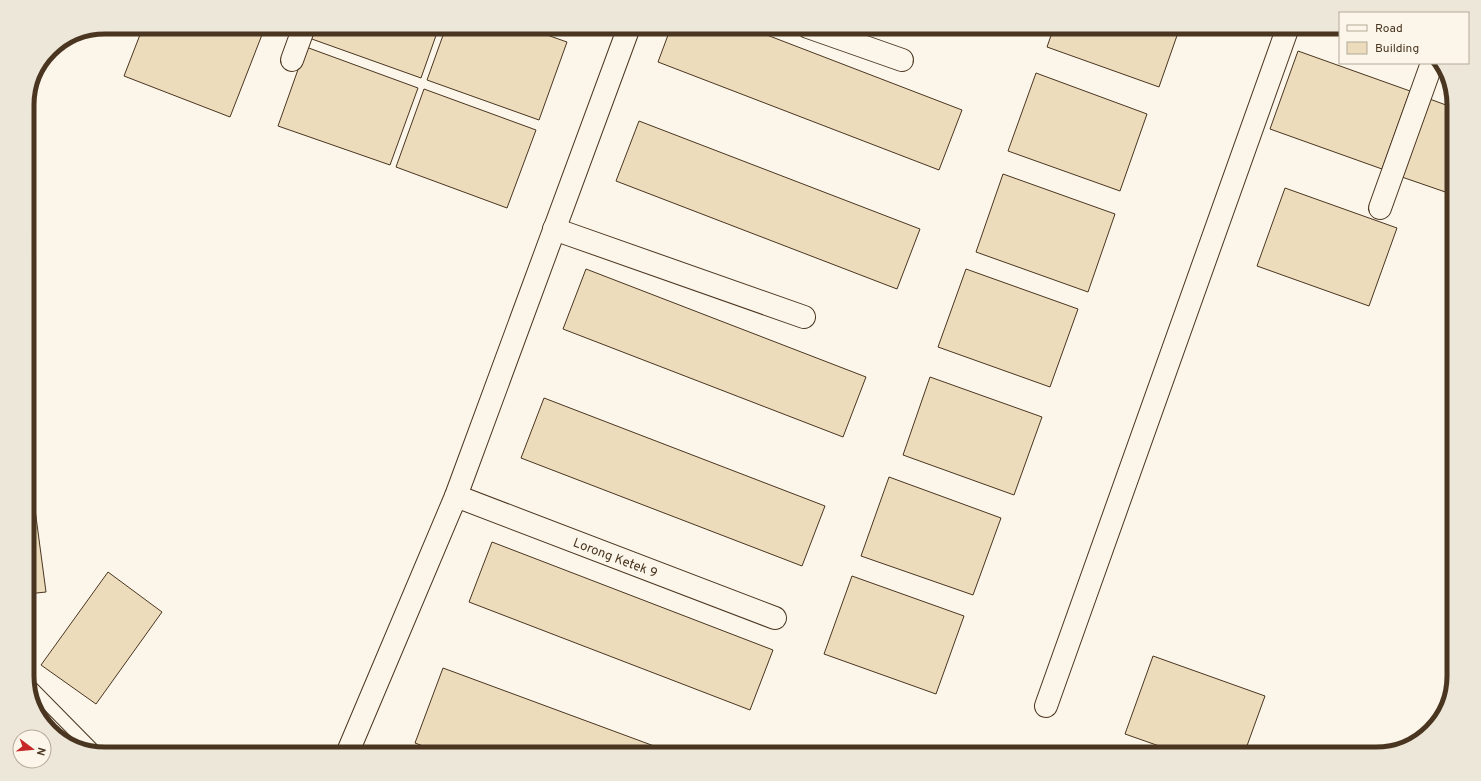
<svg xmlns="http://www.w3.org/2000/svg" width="1481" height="781" viewBox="0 0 1481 781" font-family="Overpass,sans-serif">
  <rect width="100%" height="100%" fill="#fbf6e9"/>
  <g fill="#ecdcbc" stroke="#4a3520">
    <polygon points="143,27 265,27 230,117 124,76"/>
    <polygon points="313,27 439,27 421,78 309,38"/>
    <polygon points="446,27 524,27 567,42 539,120 427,80"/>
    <polygon points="549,27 571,27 569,34"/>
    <polygon points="671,27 746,27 962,110 939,170 658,62"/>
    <polygon points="971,27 985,27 983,32"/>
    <polygon points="1054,27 1180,27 1159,87 1047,47"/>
    <polygon points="306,47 418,88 390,165 278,126"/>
    <polygon points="1298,51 1410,91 1382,169 1270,129"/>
    <polygon points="1036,73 1147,114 1120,191 1008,151"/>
    <polygon points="424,89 536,130 507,208 396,167"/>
    <polygon points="1427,98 1454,108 1454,195 1399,176"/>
    <polygon points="639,121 920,229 897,289 616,181"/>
    <polygon points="1003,174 1115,214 1088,292 976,252"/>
    <polygon points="1285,188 1397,228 1369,306 1257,266"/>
    <polygon points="586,269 866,377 843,437 563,329"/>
    <polygon points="966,269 1078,309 1050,387 938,347"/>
    <polygon points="930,377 1042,417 1014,495 903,455"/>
    <polygon points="544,398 825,506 802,566 521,458"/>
    <polygon points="889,477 1001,518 973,595 861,556"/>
    <polygon points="31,479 46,592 27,594 27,480"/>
    <polygon points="492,542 773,650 750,710 469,602"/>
    <polygon points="108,572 162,612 96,704 41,665"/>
    <polygon points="852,576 964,616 936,694 824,654"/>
    <polygon points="1153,656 1265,696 1244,754 1182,754 1125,734"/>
    <polygon points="443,668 673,753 673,754 444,754 415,743"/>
  </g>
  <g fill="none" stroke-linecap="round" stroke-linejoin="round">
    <g stroke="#4a3520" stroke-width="14">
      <polyline id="lane" points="28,684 94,751"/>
    </g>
    <g stroke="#4a3520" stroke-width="24">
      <g id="street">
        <polyline points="808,27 902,60"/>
        <polyline points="292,60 304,27"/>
        <polyline points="1380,208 1432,63"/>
        <polyline points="554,229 804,317"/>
        <path id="s1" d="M456,496L775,618"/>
        <polyline points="1046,706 1288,27"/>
        <polyline points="347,754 456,496 629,27"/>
      </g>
    </g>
    <use href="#lane" stroke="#fbf6e9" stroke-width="12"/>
    <use href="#street" stroke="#fbf6e9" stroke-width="22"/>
  </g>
  <g text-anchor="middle" stroke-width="3" stroke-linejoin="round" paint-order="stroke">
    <g font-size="13" fill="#4a3520" stroke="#fbf6e9">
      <text dy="5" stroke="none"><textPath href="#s1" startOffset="171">Lorong Ketek 9</textPath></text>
    </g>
  </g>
  <path d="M0 0H1481V781H0ZM105 34H1376A71 71 0 0 1 1447 105V676A71 71 0 0 1 1376 747H105A71 71 0 0 1 34 676V105A71 71 0 0 1 105 34Z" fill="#ede7d9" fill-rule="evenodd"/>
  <path fill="none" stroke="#4a3520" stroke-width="5" d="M105 34H1376A71 71 0 0 1 1447 105V676A71 71 0 0 1 1376 747H105A71 71 0 0 1 34 676V105A71 71 0 0 1 105 34Z"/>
  <rect x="1339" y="12" width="130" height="52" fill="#fbf6e9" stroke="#b4a999"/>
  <rect x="1347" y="25" width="20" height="6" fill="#fbf6e9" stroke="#b4a999"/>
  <text x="1375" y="32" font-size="12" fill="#4a3520">Road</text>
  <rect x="1347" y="42" width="20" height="12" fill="#ecdcbc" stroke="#b4a999"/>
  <text x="1375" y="52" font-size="12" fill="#4a3520">Building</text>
  <g transform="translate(32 749) rotate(106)"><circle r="19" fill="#fbf6e9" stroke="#b4a999"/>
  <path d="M0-3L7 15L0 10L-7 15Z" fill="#c62828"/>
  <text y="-6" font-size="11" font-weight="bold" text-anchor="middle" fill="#4a3520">N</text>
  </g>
</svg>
